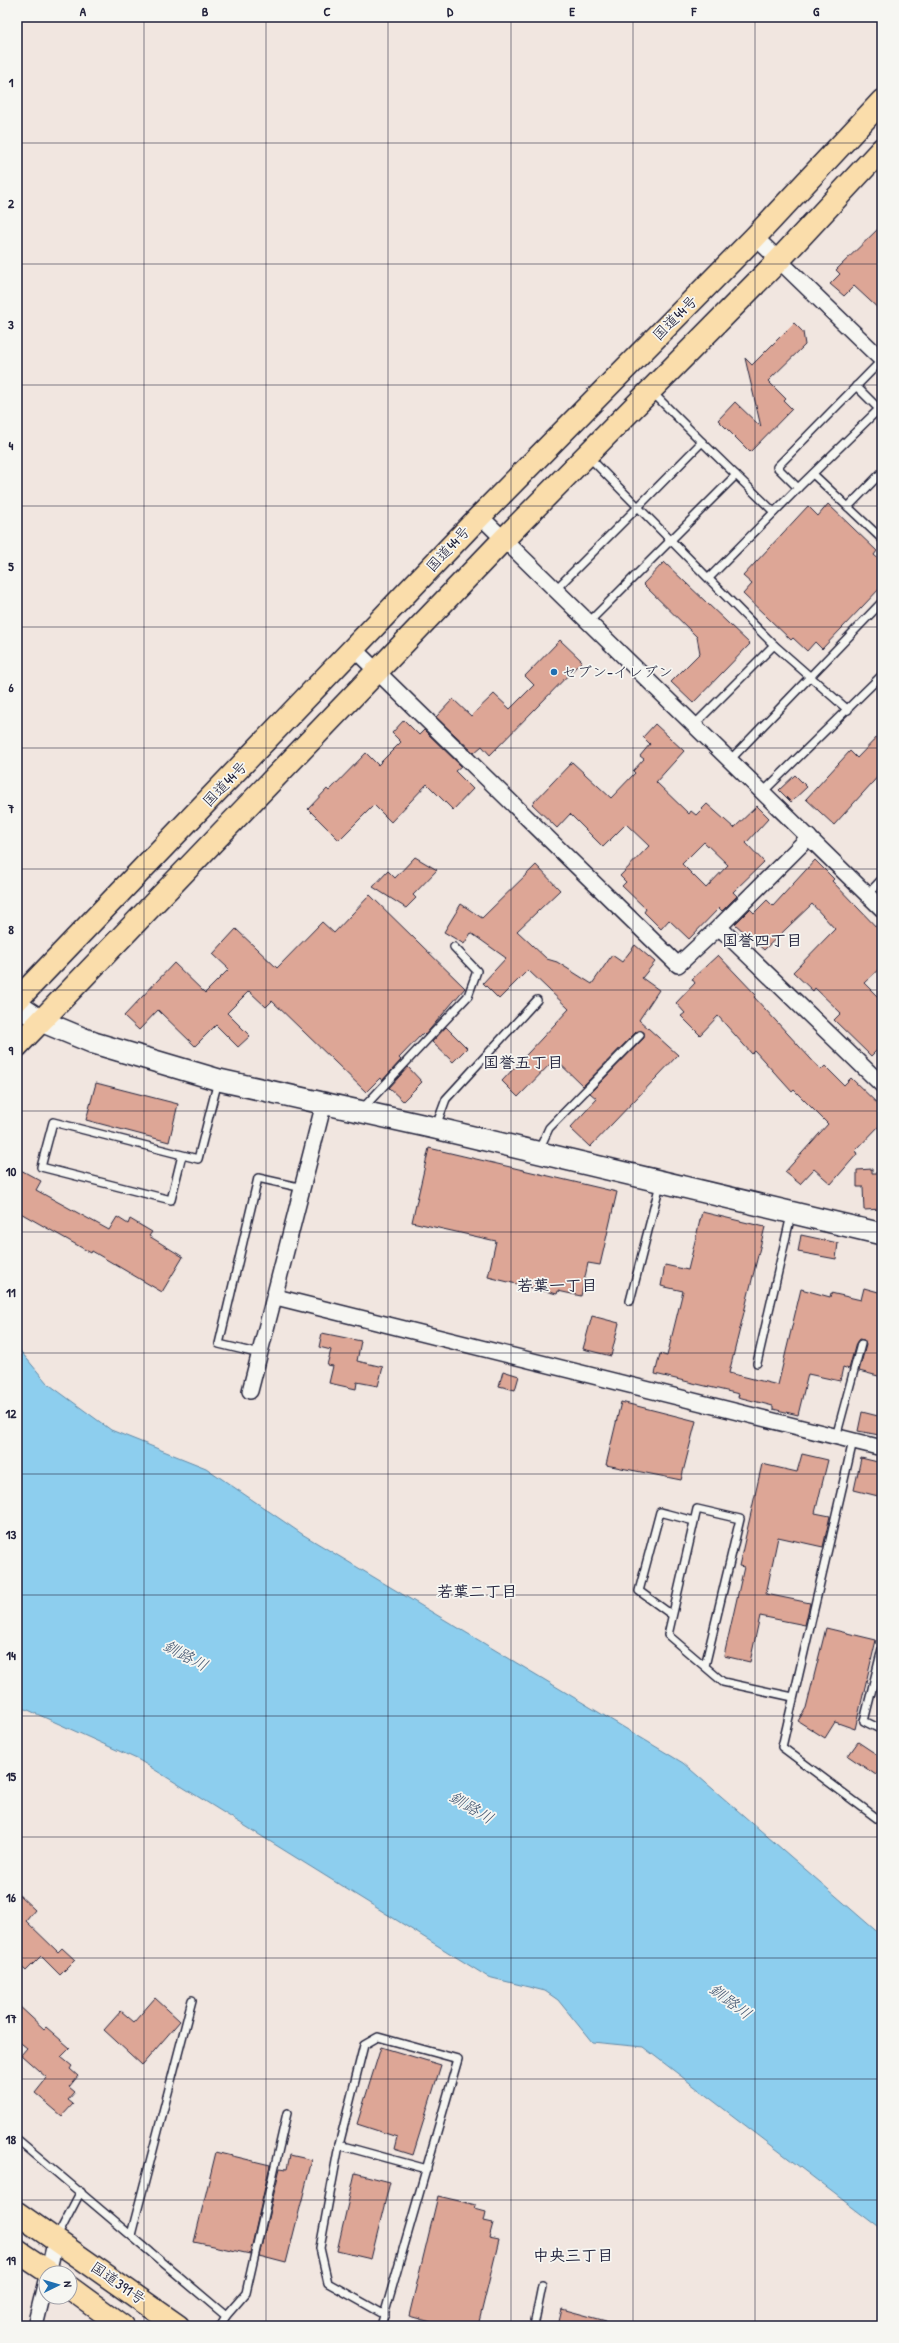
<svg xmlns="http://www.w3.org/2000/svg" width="899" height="2343" viewBox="0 0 899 2343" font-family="'Patrick Hand','Klee One',sans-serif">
  <rect width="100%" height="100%" fill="#f1e6e0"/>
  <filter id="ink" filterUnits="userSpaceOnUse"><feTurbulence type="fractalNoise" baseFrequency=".025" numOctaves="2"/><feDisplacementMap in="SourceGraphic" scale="8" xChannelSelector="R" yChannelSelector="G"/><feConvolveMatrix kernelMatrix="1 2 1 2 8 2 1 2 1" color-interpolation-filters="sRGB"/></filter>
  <g filter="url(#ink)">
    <polygon fill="#8dceee" stroke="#6289a6" points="17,1347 47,1383 111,1430 206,1468 302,1534 683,1763 882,1936 882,2230 643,2047 592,2042 558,2000 545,1991 488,1977 139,1760 17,1705"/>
    <g fill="#dda696" stroke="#22223b" fill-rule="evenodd">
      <polygon points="882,225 882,312 854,286 844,296 830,284 840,274 836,270"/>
      <polygon points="794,323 803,332 805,345 768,381 786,399 784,401 792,409 750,452 718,420 735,402 761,427 745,358 752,365"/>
      <polygon points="828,504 877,551 874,555 882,562 882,586 822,649 815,642 807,651 793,638 791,640 743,594 752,584 743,576 808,506 818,516"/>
      <polygon points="664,562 750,644 693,703 671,682 700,653 697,637 643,584"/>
      <polygon points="560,640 582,661 490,755 482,746 474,753 436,717 453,699 471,716 494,694 510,709 534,685 525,676"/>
      <polygon points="404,720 419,735 424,730 461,766 455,771 473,789 453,810 427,784 391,822 374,805 339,840 308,809 327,789 329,791 366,753 378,765 401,742 392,733"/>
      <path d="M655,724L684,751L656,782L689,814L691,811L696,815L707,804L734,828L757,806L769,818L746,843L764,862L733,892L737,896L722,911L719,908L689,939L669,920L661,929L644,912L646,909L622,886L626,882L620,876L649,846L626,824L603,847L570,814L557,828L532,804L572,762L611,798L635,773L633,771L644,759L640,756L650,744L643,737ZM704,842L728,865L706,888L682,864Z"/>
      <polygon points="882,732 882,772 834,825 806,799 850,751 857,758"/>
      <polygon points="795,775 807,787 791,802 779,790"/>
      <polygon points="415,857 437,870 413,895 416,898 406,908 373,887 388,871 395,878"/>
      <polygon points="815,860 834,879 832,881 882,933 882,966 864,983 882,1001 882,1045 871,1056 834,1020 841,1013 815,988 813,991 793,972 835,929 812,904 764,950 735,924 750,909 754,913 767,900 773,906"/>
      <polygon points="536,865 560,890 517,931 547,959 557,962 592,984 612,955 622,962 635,945 655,962 642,978 659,990 639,1020 678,1055 590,1147 570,1128 597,1099 590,1093 644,1038 644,1032 636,1032 583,1086 555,1059 518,1097 502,1081 569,1009 528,970 499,999 483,983 506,958 471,933 464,944 444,932 461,904 482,918"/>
      <polygon points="370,895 465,988 425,1035 423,1033 399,1058 401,1060 382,1081 380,1078 366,1092 272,1001 266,1007 249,991 227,1013 250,1036 238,1047 216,1025 195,1046 158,1010 139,1030 124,1016 174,963 205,993 229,969 213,954 236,929 277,968 322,922 334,933"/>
      <polygon points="718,955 756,995 754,997 821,1070 825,1066 844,1085 851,1078 882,1108 882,1123 855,1151 858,1153 831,1184 814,1169 800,1184 785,1172 828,1124 794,1090 792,1092 755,1051 752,1054 718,1016 700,1035 681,1016 685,1013 676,1003 695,983 692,979"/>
      <polygon points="446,1027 467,1048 453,1062 432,1042"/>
      <polygon points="408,1067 422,1082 403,1101 389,1088"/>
      <polygon points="96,1083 178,1104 169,1142 86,1120"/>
      <polygon points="429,1148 617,1192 600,1265 588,1263 581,1296 558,1291 557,1294 488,1277 496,1241 412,1222"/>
      <polygon points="17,1168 41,1181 36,1190 109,1230 117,1217 128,1224 130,1219 152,1232 149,1236 183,1257 162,1292 92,1251 91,1253 17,1211"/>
      <polygon points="872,1169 872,1173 882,1173 882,1209 864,1210 863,1187 857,1187 857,1170"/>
      <polygon points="702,1212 765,1227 729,1373 778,1385 801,1289 830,1297 831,1293 861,1300 864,1288 882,1293 882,1377 859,1371 866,1345 864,1340 859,1339 856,1343 849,1369 843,1367 840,1381 808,1374 798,1415 773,1409 773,1406 738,1397 739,1394 655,1374 660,1354 667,1356 683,1291 661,1286 665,1265 688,1270"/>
      <polygon points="801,1235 838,1243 836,1259 798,1252"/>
      <polygon points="592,1316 619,1323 611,1356 583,1349"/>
      <polygon points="322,1333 361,1341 357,1361 383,1367 378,1386 357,1382 356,1389 329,1383 333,1366 327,1365 331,1350 319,1347"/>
      <polygon points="503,1371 519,1376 515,1390 499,1386"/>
      <polygon points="621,1402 696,1421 681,1480 606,1465"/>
      <polygon points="862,1412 882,1417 879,1435 858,1431"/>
      <polygon points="802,1454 828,1460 815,1513 830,1516 823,1547 778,1537 766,1594 810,1603 805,1625 760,1616 750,1662 724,1656 744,1567 739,1566 762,1464 797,1472"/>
      <polygon points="861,1458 882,1463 882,1497 854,1490"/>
      <polygon points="826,1628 876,1640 855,1729 835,1722 825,1738 798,1721 806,1708"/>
      <polygon points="858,1742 882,1758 882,1766 876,1775 848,1756"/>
      <polygon points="17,1893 35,1910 26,1921 58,1952 62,1948 75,1960 60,1975 41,1956 26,1971 17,1963"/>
      <polygon points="155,1998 180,2021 142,2065 104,2030 121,2011 134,2022"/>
      <polygon points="17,2004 44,2029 46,2027 70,2048 61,2057 72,2066 70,2069 78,2076 69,2087 75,2092 68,2100 73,2104 62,2116 35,2093 47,2078 21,2055 27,2048 17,2040"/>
      <polygon points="381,2047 441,2065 413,2155 394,2149 397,2137 357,2124"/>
      <polygon points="216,2152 270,2165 250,2254 194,2242"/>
      <polygon points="290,2155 312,2160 286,2263 259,2256 280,2168 287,2169"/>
      <polygon points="355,2173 390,2182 371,2259 337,2251"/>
      <polygon points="438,2196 476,2205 475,2209 486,2212 484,2221 493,2223 489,2238 499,2240 478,2326 430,2326 431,2322 409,2316"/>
      <polygon points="562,2309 606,2321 605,2326 558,2326"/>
    </g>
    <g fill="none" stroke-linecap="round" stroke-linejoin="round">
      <g stroke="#22223b" stroke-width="10">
        <g id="lane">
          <polyline points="856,386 882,412"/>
          <polyline points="702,442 774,512"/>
          <polyline points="589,457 638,507 702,442 652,392"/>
          <polyline points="813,474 882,539"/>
          <polyline points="798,488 879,409"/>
          <polyline points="848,507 882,472"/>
          <polyline points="709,578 798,488 777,467 882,360"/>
          <polyline points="555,590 638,507 774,645 694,725"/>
          <polyline points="589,622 736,475"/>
          <polyline points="774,645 848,710"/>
          <polyline points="730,760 882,602"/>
          <polyline points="763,792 882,675"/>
          <polyline points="867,895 882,879"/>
          <polyline points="363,1108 468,996 477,971 454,947"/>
          <polyline points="436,1126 446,1099 537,1000"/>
          <polyline points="538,1152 549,1128 640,1035"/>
          <polyline points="182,1155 171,1200 41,1167 53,1122 198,1159 218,1081"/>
          <polyline points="630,1301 660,1184"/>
          <polyline points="260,1354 219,1344 258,1178 303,1188"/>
          <polyline points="757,1363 791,1215"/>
          <polyline points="836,1437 861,1344"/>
          <polyline points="853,1441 782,1747 882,1822"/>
          <polyline points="672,1615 639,1591 660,1512 694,1521"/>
          <polyline points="882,1649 864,1721 882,1730"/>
          <polyline points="705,1666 740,1519 697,1509 668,1635 723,1682 793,1697"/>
          <polyline points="17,2139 226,2316 220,2326"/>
          <polyline points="339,2145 427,2169"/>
          <polyline points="131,2235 192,2000"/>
          <polyline points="57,2237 81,2191"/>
          <polyline points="226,2316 246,2293 287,2113"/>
          <polyline points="381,2326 458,2059 378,2037 364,2045 339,2145 320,2248 328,2283 385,2315"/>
          <polyline points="534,2326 542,2286"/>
        </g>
      </g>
      <g stroke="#22223b" stroke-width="18">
        <g id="street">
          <polyline points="755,237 882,360"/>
          <polyline points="480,516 882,909"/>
          <polyline points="354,649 678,965 719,927 809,837"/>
          <polyline points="719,927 882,1085"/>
          <polyline points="276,1297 882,1448"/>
          <polyline points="250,1391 324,1103"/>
          <polyline points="48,2273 56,2239"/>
          <polyline points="35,2326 46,2281"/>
        </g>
      </g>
      <g stroke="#22223b" stroke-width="24">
        <polyline id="secondary" points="17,1005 41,1021 94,1043 219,1080 435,1128 882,1234"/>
      </g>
      <g stroke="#22223b" stroke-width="25">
        <g id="highway">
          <polyline points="17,1000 480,516 755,237 882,101"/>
          <polyline points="17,1046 504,539 778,261 882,149"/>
          <polyline points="17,2213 178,2326"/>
          <polyline points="17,2251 50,2273"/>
          <polyline points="70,2288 122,2326"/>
        </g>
      </g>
      <use href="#lane" stroke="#f6f6f2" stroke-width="7"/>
      <use href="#street" stroke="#f6f6f2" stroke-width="15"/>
      <use href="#secondary" stroke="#f6f6f2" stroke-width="21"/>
      <use href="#highway" stroke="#faddab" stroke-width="22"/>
    </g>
  </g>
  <path fill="none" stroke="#22223b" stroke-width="1" stroke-opacity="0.55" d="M144,17V2326M266,17V2326M388,17V2326M511,17V2326M633,17V2326M755,17V2326M17,143H882M17,264H882M17,385H882M17,506H882M17,627H882M17,748H882M17,869H882M17,990H882M17,1111H882M17,1232H882M17,1353H882M17,1474H882M17,1595H882M17,1716H882M17,1837H882M17,1958H882M17,2079H882M17,2200H882"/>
  <circle fill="#1f6fb2" stroke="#f6f6f2" stroke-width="1.5" cx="554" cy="672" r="4"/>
  <g text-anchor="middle" stroke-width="3.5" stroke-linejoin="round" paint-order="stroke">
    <g font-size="15" fill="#22223b" stroke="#f6f6f2">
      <text transform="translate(675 318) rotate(-45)" y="5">国道44号</text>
      <text transform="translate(448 549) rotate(-47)" y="5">国道44号</text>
      <text transform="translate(225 784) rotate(-46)" y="5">国道44号</text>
      <text transform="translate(118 2283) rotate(35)" y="5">国道391号</text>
    </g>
    <g font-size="15" fill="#22223b" stroke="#f6f6f2" text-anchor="start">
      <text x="562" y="677">セブン-イレブン</text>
    </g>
    <g font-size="16" font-weight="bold" fill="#22223b" stroke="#f6f6f2">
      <text x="762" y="946">国誉四丁目</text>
      <text x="523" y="1068">国誉五丁目</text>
      <text x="557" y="1291">若葉一丁目</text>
      <text x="477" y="1597">若葉二丁目</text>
      <text x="573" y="2261">中央三丁目</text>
    </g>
    <g font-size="16" font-style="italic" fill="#425671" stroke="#f6f6f2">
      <text transform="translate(186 1655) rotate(28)" y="6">釧路川</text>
      <text transform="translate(472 1807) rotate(31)" y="6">釧路川</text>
      <text transform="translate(731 2001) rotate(37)" y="6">釧路川</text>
    </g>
  </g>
  <rect width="899" height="2343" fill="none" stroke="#f6f6f2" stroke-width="44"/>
  <g transform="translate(58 2285) rotate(85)"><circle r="19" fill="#f6f6f2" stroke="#a1a1a9"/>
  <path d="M0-3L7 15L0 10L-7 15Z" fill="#1f6fb2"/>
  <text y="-6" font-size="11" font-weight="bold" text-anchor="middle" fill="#22223b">N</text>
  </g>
  <rect x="22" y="22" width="855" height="2299" fill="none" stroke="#22223b" stroke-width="1.5"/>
  <g font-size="13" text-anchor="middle" font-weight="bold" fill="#22223b">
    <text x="83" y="16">A</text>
    <text x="205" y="16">B</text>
    <text x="327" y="16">C</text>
    <text x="450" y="16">D</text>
    <text x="572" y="16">E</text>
    <text x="694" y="16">F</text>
    <text x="816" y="16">G</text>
    <text x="11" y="87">1</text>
    <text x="11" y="208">2</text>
    <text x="11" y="329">3</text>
    <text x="11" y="450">4</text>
    <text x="11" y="571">5</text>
    <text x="11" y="692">6</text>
    <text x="11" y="813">7</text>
    <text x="11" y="934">8</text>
    <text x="11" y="1055">9</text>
    <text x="11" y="1176">10</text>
    <text x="11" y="1297">11</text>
    <text x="11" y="1418">12</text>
    <text x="11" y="1539">13</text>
    <text x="11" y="1660">14</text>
    <text x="11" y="1781">15</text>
    <text x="11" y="1902">16</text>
    <text x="11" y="2023">17</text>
    <text x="11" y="2144">18</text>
    <text x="11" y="2265">19</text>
  </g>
</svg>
